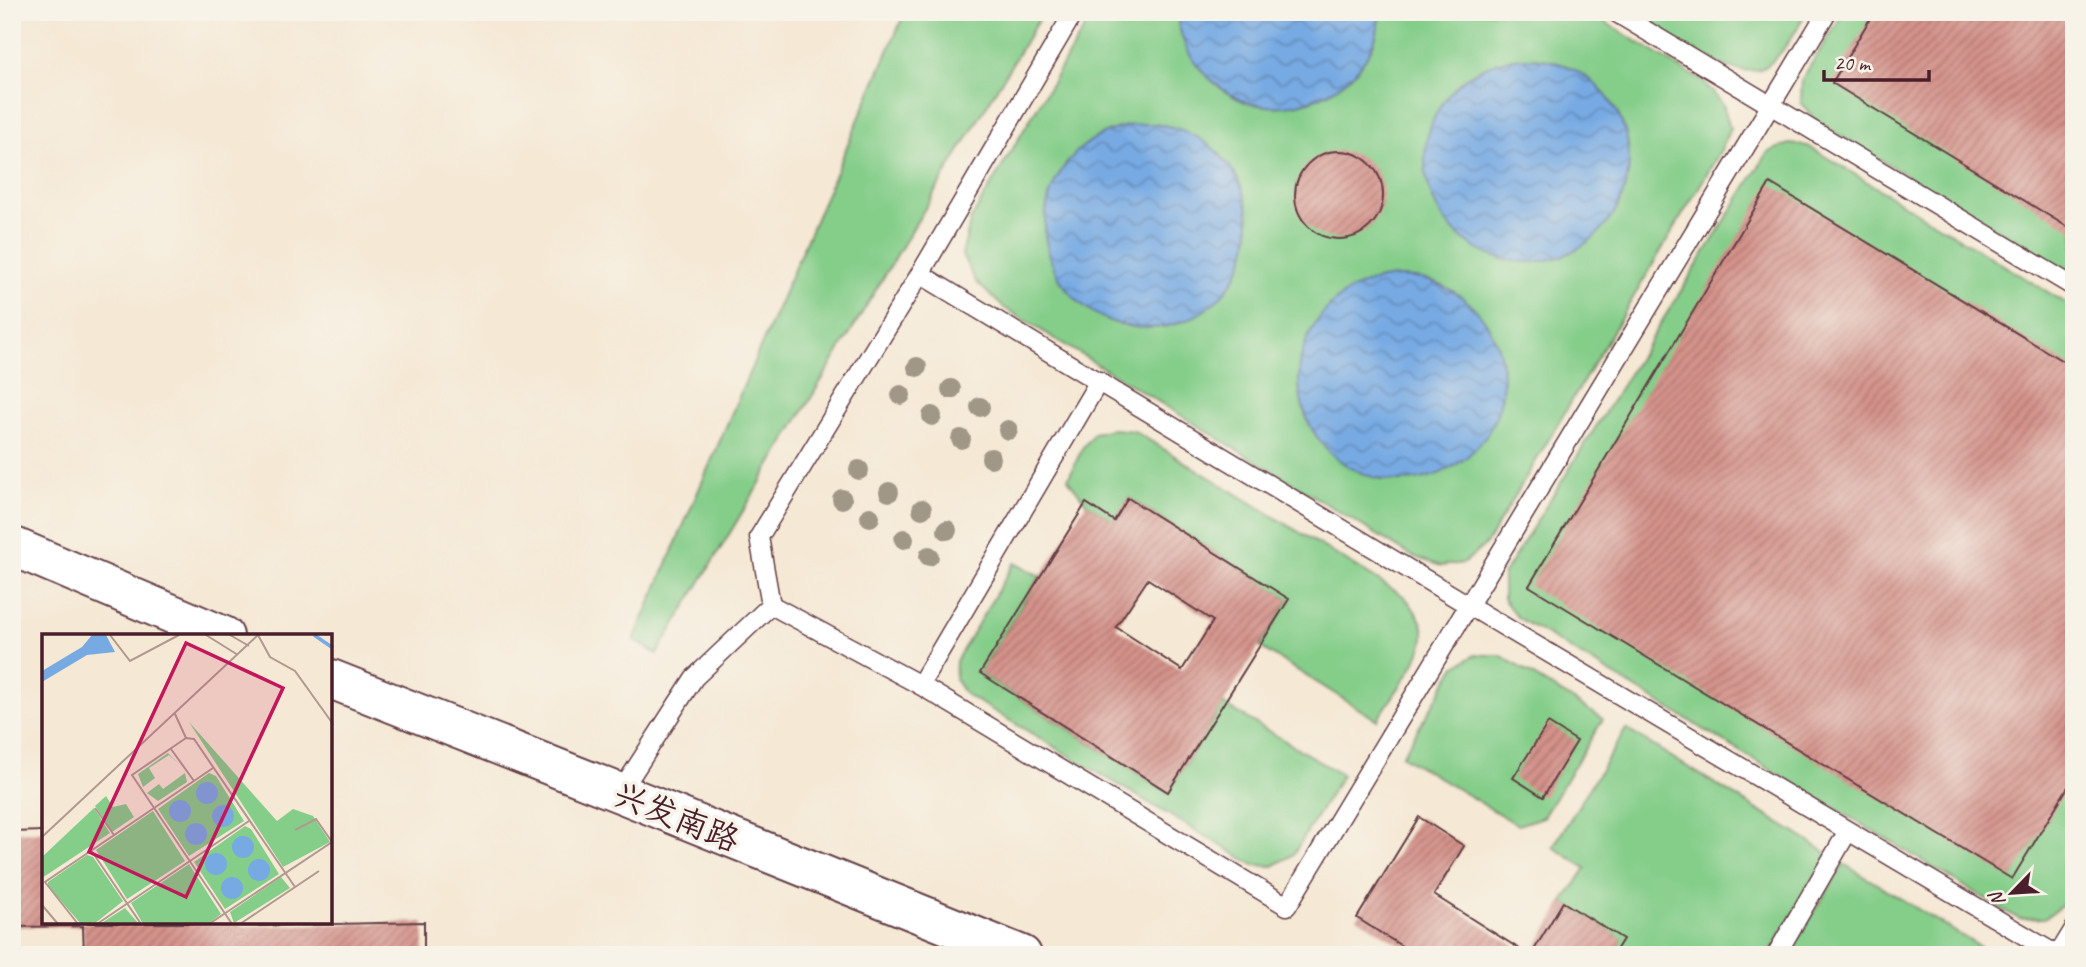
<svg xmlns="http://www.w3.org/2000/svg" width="2086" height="967" viewBox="0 0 2086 967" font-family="Caveat,'LXGW WenKai TC',sans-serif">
  <defs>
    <pattern id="water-waves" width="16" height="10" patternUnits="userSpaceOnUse" patternTransform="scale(1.75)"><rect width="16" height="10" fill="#77aae3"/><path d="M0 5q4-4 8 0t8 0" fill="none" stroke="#648ab8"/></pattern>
    <pattern id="building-hatch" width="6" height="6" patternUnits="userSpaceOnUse" patternTransform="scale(1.75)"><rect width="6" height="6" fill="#d4928a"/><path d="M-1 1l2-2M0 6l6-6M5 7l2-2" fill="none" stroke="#ae7771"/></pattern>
  </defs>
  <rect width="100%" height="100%" fill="#f7f3e8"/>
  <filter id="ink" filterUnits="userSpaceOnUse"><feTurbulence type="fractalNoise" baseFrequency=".0143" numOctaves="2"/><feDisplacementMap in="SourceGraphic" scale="14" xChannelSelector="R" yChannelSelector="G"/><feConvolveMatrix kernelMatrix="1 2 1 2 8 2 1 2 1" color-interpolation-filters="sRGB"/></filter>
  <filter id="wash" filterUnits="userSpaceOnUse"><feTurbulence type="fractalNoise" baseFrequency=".00686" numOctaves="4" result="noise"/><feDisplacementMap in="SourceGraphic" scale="28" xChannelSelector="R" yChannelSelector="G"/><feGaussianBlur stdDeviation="1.57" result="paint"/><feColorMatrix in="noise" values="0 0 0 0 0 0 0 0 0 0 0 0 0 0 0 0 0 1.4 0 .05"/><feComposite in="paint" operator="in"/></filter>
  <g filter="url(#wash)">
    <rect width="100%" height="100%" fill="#f5e8d4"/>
    <g fill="#85ce8a" stroke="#68765a" stroke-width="2">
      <polygon points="905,12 1043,12 657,654 634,640"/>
      <polygon points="1094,12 1588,12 1705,83 1723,105 1730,128 1721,150 1487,543 1464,563 1441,566 1412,556 1003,307 976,282 962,255 971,219"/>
      <path d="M1631,12H1806C1797,29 1781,59 1763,68C1730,83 1660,30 1631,12Z"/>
      <polygon points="1844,12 2074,12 2074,276 1816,121 1801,103 1802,79"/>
      <polygon points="1789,144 1808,146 2074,308 2074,891 2067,902 2044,918 2019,919 1517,617 1503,599 1503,575 1768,152"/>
      <path d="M1113,429L1134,431L1405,597C1413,608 1425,622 1424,637C1422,659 1390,700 1377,720L1260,647L1289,599L1129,498L1114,521L1086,503L1068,479L1083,447L1094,433Z"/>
      <polygon points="1014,563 1040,576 980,673 1168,792 1223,704 1342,775 1293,855 1273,866 1254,865 965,694 955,679 956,661"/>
      <polygon points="1475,655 1500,655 1603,719 1543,817 1518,825 1402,756 1456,666"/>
      <polygon points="1626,729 1829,854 1768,955 1613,955 1622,939 1563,902 1586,868 1553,847"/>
      <polygon points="1844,864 1993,955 1788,955"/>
    </g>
    <g fill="url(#water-waves)" stroke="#606487" stroke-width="2">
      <path d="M1177,12H1380C1379,19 1378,27 1377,33C1362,87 1301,117 1249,103C1232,98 1217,86 1205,74C1188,57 1179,36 1177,12Z"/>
      <circle cx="1527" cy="160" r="102"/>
      <circle cx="1147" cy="226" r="102"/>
      <circle cx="1401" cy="379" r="102"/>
    </g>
    <g id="blocks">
      <g fill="url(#building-hatch)" fill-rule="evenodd">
        <polygon points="1874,12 2074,12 2074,231 1832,83"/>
        <circle cx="1339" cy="195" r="44"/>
        <polygon points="1770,183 2074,368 2074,777 2012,879 1529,586"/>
        <path d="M1128,498L1289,599L1168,792L980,673L1086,503L1114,521ZM1148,579L1213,621L1182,670L1116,627Z"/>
        <polygon points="1548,723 1577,741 1543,797 1513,778"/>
        <polygon points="1419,817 1464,846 1434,895 1529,955 1416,955 1357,918"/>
        <polygon points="44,831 44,923 241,923 241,926 424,922 424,955 84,955 83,926 12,927 12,832"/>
        <polygon points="1563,902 1623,939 1613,955 1531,955"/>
      </g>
    </g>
  </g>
  <g filter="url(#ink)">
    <use href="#blocks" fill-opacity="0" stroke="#643d44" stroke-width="2"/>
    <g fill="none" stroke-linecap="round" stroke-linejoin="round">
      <g stroke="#643d44" stroke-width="21">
        <g id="service">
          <polyline points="1615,12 2074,287"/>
          <polyline points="920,274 1468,605 2057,955"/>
          <polyline points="771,605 920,685 1287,906 1827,12"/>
          <polyline points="920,685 1099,381"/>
          <polyline points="620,793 694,678 771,605 759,537 920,274 1074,12"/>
          <polyline points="1776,955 1848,831"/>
          <polyline points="2058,955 2074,929"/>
        </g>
      </g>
      <g stroke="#643d44" stroke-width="42">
        <g id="tertiary">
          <polyline points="12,546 224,636"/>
          <polyline points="331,679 620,793 1022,955"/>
        </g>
      </g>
      <use href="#service" stroke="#fff" stroke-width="18"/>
      <use href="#tertiary" stroke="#fff" stroke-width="38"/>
    </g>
    <g fill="#a19787">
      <circle cx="917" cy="367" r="10"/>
      <circle cx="951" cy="389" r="10"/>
      <circle cx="901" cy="395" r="10"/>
      <circle cx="980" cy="407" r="10"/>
      <circle cx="932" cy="416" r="10"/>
      <circle cx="1008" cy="430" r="10"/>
      <circle cx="961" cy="439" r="10"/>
      <circle cx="991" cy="458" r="10"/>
      <circle cx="859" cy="470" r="10"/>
      <circle cx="889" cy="492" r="10"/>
      <circle cx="842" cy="499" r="10"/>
      <circle cx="922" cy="509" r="10"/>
      <circle cx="870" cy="517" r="10"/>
      <circle cx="947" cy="530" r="10"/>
      <circle cx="904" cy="539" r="10"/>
      <circle cx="929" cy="556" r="10"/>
    </g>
  </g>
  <g text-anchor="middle" stroke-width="7" stroke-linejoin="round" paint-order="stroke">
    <g font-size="33" fill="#4a1f2b" stroke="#f7f3e8">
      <text transform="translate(677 816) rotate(22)" y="12">兴发南路</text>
    </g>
  </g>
  <g transform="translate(42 634)">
    <rect width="290" height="290" fill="#f5e8d4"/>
    <path d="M147,88L235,187L251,175L271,182L288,208L241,233ZM126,119L137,130L127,121L107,134L113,144L101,153L96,140ZM143,139L145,148L116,167L105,159L117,150L121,155ZM167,139L174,142L202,187L147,222L116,175ZM64,162L71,173L84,170L92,183L70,198L53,172ZM52,174L68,199L0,244V223ZM111,177L143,227L85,265L54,216ZM203,192L209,195L237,240L183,275L152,228ZM45,221L51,223L81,267L52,290H39L6,252V248ZM147,230L179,280L166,290H101L89,269ZM239,243L248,254L192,289L188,278ZM83,274L97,290H58Z" fill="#85ce8a"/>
    <path d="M50,1H64L73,18L45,21L0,48V37L40,13ZM154 159a11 11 0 1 1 22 0a11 11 0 1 1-22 0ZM127 177a11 11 0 1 1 22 0a11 11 0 1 1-22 0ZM170 182a11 11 0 1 1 22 0a11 11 0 1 1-22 0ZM143 200a11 11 0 1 1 22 0a11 11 0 1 1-22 0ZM190 213a11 11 0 1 1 22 0a11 11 0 1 1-22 0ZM163 230a11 11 0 1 1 22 0a11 11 0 1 1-22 0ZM206 236a11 11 0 1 1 22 0a11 11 0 1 1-22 0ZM179 254a11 11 0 1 1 22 0a11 11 0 1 1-22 0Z" fill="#77aae3"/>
    <path fill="none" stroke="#77aae3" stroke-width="3.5" d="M272,1L291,14"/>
    <path fill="none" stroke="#b19890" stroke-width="2" d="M68,1L88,27L137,1M164,1L196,21M188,1L207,12M216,1L228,23L253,37L291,90M133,80L144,104L152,105L253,253M144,104L90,141L190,290M129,115L152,147M53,174L72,201M0,203L216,1M49,216L99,290M0,271L16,290M36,290L3,248L171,134M55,290L207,187M167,290L290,208L274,185L253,196M198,290L277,237"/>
    <path fill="#c2185b" fill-opacity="0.15" stroke="#c2185b" stroke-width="3.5" d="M144,9L241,54L144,263L47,218Z"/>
    <rect width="290" height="290" fill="none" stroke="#4a1f2b" stroke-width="3.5"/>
  </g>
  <rect width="2086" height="967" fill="none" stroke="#f7f3e8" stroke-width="42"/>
  <g transform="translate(2012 893) rotate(245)" stroke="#f7f3e8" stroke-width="5" paint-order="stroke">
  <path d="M0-5L12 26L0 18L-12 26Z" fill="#4a1f2b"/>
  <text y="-10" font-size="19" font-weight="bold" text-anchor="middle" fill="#4a1f2b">N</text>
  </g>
  <path d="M1824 70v10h105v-10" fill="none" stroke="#4a1f2b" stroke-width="3.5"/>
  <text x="1834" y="70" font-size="21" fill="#4a1f2b" stroke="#f7f3e8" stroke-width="5" paint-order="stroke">20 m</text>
</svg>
